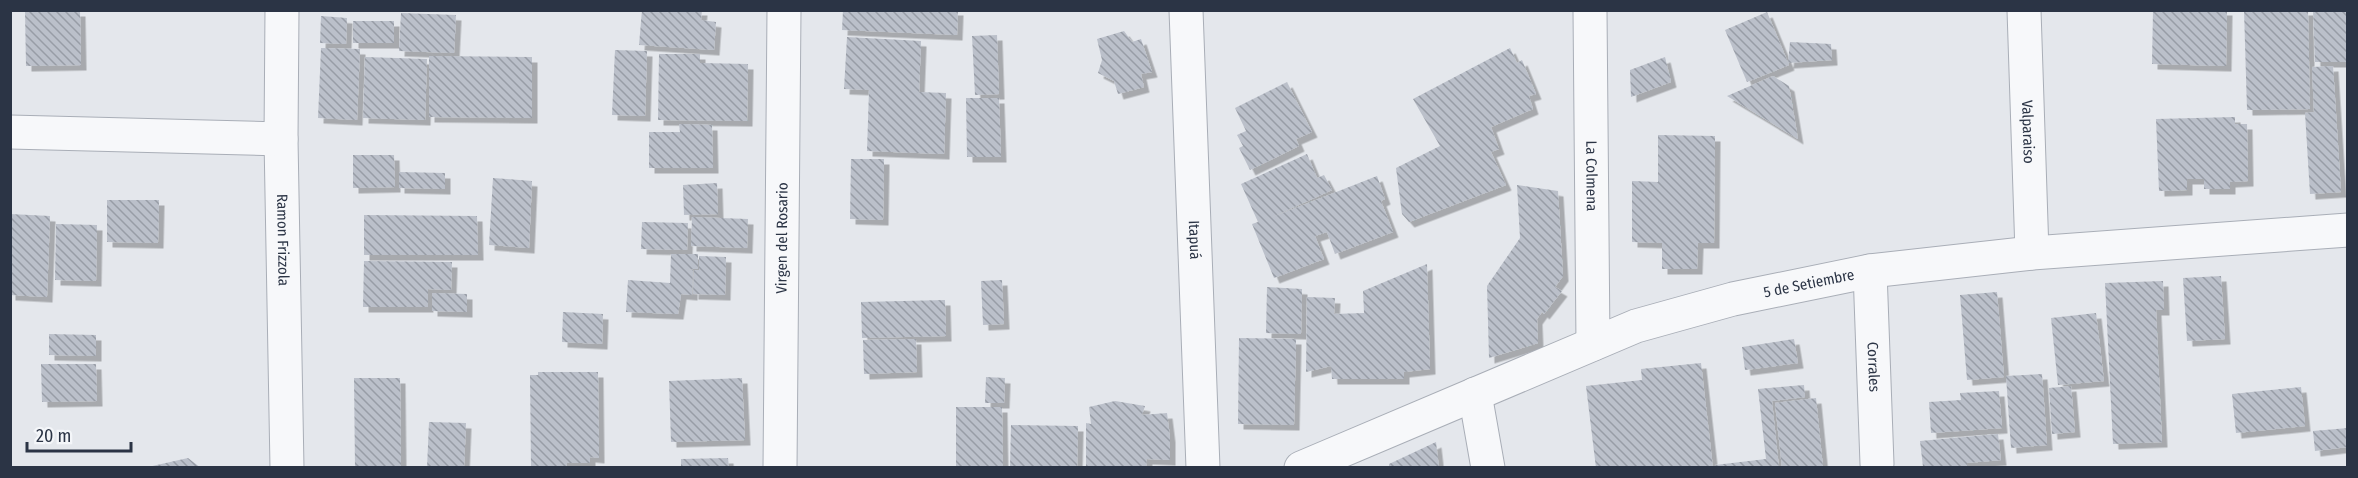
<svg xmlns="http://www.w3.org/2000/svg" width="2358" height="478" viewBox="0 0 2358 478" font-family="'Fira Sans Condensed',sans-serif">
  <defs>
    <pattern id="building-back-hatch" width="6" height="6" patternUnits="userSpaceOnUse" patternTransform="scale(1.5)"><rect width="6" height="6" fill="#bbc0ca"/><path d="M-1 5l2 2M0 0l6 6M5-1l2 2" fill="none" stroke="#989da6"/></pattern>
    <filter id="shadow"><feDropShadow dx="5.5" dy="5.5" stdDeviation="0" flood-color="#0004"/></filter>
  </defs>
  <rect width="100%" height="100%" fill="#e4e7ec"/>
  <g fill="url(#building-back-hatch)" filter="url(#shadow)">
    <polygon points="642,10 702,10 701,20 716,22 714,50 639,45"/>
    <polygon points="843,10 958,10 957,35 842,30"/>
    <polygon points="2153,10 2227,10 2226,66 2152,64"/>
    <polygon points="2244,10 2308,10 2310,109 2247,110"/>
    <polygon points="2313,10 2348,10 2348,62 2315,62"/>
    <polygon points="25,11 80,11 81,65 26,66"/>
    <polygon points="1767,12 1789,65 1747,82 1725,30"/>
    <polygon points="401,13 456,15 454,53 399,51"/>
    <polygon points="321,16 347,18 346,44 320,43"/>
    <rect x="353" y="21" width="41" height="22"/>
    <polygon points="1124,31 1132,42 1141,39 1152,72 1141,74 1144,87 1118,94 1114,81 1098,73 1102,60 1097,39"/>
    <polygon points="997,35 999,94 975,95 972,36"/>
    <polygon points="847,37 921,41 919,92 946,93 944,154 867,151 869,90 844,89"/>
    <polygon points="1790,42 1831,44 1832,60 1788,63"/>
    <polygon points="321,48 360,49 357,120 318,118"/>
    <polygon points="1510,48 1517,63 1522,60 1536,94 1529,96 1533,109 1491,127 1499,149 1491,152 1506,185 1409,222 1402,214 1396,168 1440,146 1413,99"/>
    <polygon points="615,50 647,51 645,116 612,115"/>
    <polygon points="659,54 700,54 700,63 748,64 747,121 658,120"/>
    <polygon points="429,56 532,57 532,118 429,117"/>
    <polygon points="365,57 427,59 425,120 363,118"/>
    <polygon points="1665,57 1671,82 1631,97 1630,70"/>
    <polygon points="2333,66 2341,192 2310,194 2305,113 2314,112 2312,67"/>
    <polygon points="1773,76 1789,86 1798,139 1727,96"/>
    <polygon points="1287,82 1312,132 1296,139 1299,146 1250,170 1239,148 1243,146 1237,135 1246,131 1235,108"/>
    <polygon points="966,98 999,98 1001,157 967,157"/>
    <polygon points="2235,117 2235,124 2247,124 2248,181 2230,182 2230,189 2204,189 2204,179 2187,179 2187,190 2159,191 2156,119"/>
    <polygon points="679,124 712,125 713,168 649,168 649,132 680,132"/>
    <polygon points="1658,135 1715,136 1714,243 1698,243 1697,269 1662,269 1662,243 1632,242 1632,181 1658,182"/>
    <polygon points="1307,154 1317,178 1324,175 1332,190 1270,218 1377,176 1385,199 1381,201 1393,232 1335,254 1327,232 1315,236 1324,259 1274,278 1252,224 1258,222 1241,184"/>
    <polygon points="353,155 394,155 395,187 353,188"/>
    <polygon points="851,159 884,159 883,220 850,219"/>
    <polygon points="399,172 445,173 445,189 399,188"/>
    <polygon points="493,178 532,181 529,248 489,245"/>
    <polygon points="717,183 718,214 684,215 683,185"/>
    <polygon points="1517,185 1558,191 1563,276 1555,287 1562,291 1544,314 1542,312 1537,319 1538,343 1489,358 1487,286 1520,238"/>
    <polygon points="107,200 159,200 158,243 107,242"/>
    <polygon points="10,214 50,216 47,297 10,295"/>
    <polygon points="364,215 477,216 478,255 364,255"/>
    <polygon points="692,217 748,219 747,248 691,246"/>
    <polygon points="642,222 688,223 687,250 641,249"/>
    <polygon points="56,224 97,225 96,281 55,280"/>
    <polygon points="671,254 698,254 698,269 688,269 693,270 692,295 681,294 678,314 626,312 628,280 670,283"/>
    <polygon points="699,256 726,257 725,295 693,294 694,270 699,270"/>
    <polygon points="364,261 452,262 451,290 428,289 428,307 363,307"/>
    <polygon points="1427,264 1430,369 1404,372 1404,379 1332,379 1331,366 1306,372 1307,297 1335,298 1334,314 1364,313 1363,291"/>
    <polygon points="2221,276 2225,339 2187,341 2183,278"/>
    <polygon points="1002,280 1004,324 983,325 981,281"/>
    <polygon points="2163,281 2164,310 2156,310 2162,442 2113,444 2105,283"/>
    <polygon points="1267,287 1302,289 1301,334 1266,333"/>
    <polygon points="1997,292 2004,377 1967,380 1960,295"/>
    <polygon points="432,293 467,294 467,312 432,311"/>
    <polygon points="945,300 946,336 862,338 861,302"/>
    <polygon points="563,312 603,314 602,344 562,342"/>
    <polygon points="2096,313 2104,381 2058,385 2051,318"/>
    <polygon points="49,334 96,335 96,356 49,355"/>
    <polygon points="1239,338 1296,339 1294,425 1238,424"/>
    <polygon points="916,339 917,372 864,374 863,340"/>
    <polygon points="1794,339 1798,363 1745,370 1742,347"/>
    <polygon points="1701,363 1713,468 1596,468 1586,386 1642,380 1641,369"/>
    <polygon points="41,364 96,364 97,401 42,402"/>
    <polygon points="538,372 598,372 599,458 590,457 590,463 567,463 566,468 531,468 530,375 538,375"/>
    <polygon points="2042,374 2047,445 2011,448 2006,376"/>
    <polygon points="986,377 1005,378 1004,403 985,403"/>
    <polygon points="354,378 400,378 401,468 355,468"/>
    <polygon points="742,378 745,440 671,442 669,381"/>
    <polygon points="1804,385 1805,397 1772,401 1779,468 1715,468 1715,465 1766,459 1758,389"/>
    <polygon points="2071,386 2075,432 2052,434 2049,388"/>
    <polygon points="2301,387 2305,426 2236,433 2232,394"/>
    <polygon points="1999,391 2002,428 1931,433 1929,402 1961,400 1960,393"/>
    <polygon points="1816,398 1823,468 1782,468 1775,403"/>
    <polygon points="1115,401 1145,406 1142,415 1167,413 1170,437 1170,460 1147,459 1146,468 1086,468 1086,423 1091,424 1089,407"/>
    <polygon points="956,407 1002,407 1003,468 956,468"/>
    <polygon points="429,422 466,423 464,468 427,468"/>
    <polygon points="1011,425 1078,426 1077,468 1010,468"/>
    <polygon points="2348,428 2348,447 2315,451 2313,431"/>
    <polygon points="1998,434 2001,460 1967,463 1967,468 1923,467 1920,441"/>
    <polygon points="1436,442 1439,468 1389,468 1389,464"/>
    <polygon points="188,458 201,468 148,468 148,467"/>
    <polygon points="728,458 729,468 681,468 681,459"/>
  </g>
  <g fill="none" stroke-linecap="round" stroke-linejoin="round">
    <g stroke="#a9aeb7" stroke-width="35">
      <g id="minor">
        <path id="s1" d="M282,10L281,139L287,468"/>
        <path id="s2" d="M1186,10L1203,468"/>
        <path id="s3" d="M1590,10L1593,344"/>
        <path id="s4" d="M2024,10L2032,253"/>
        <polyline points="10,132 281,139"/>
        <path id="s5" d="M1870,271L1877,464"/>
        <polyline points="1475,394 1488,468"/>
        <path id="s6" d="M780,468L784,10"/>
        <path id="s7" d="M1301,468L1636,326L1733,299L1870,271L2032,253L2348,230"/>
      </g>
    </g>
    <use href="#minor" stroke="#f7f8fa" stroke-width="33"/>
  </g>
  <g text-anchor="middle" stroke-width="4.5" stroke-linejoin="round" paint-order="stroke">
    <g font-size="15" fill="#2b3445" stroke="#f4f6f9">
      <text dy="5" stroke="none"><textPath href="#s4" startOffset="122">Valparaiso</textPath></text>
      <text dy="5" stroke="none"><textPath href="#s3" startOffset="166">La Colmena</textPath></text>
      <text dy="5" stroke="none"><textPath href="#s1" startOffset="230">Ramon Frizzola</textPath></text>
      <text dy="5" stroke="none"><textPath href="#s6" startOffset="230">Virgen del Rosario</textPath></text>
      <text dy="5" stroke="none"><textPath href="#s2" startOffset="230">Itapuá</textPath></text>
      <text dy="5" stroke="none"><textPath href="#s7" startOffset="542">5 de Setiembre</textPath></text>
      <text dy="5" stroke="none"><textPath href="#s5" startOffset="96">Corrales</textPath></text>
    </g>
  </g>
  <rect width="2358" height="478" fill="none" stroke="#2b3445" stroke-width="24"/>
  <path d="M27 442v9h104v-9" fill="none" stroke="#2b3445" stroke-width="3"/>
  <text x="36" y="442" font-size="18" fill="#2b3445" stroke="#f4f6f9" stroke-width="4.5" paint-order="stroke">20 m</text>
</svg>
